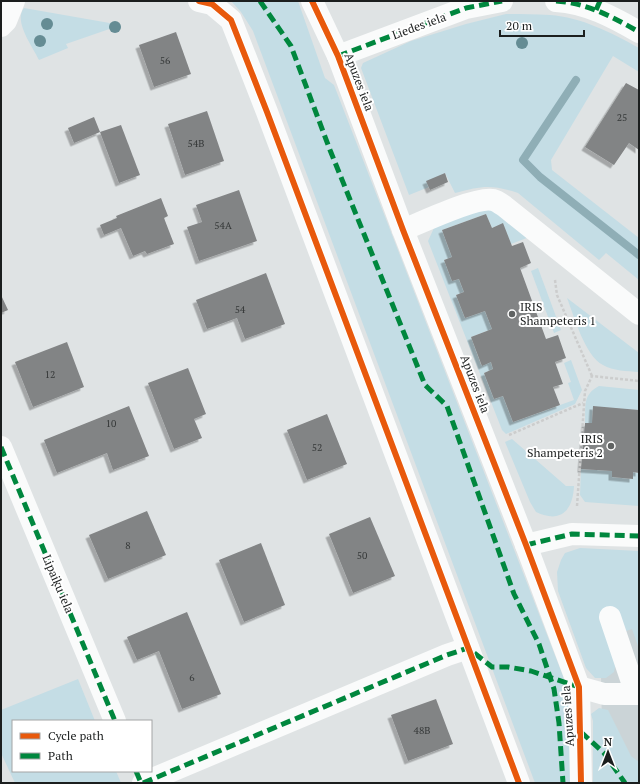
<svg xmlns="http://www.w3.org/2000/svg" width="640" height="784" viewBox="0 0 640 784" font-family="'PT Serif',serif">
  <defs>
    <filter id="shadow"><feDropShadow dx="-3.5" dy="3.5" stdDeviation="0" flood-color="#0004"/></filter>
  </defs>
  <rect width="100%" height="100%" fill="#dfe3e4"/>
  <polygon fill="#cbd4d7" points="639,590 639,783 603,783 601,674"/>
  <g fill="#c4dde5">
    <polygon points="231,1 298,1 325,78 334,85 563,676 572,717 571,783 535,783 253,31 241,12"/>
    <path d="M24,8L121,25L66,44L68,48L39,60C33,47 13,21 24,8Z"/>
    <path d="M506,14C521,14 535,14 550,15C581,17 612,33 639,48V72L613,56L551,160L552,170L639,238V280L606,253L599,260L518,193C490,184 482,186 455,193L445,173L429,187L409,195L361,68L363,63L411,41L466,24Z"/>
    <polygon points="488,205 532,236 511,244 503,224 492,228 486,214 442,230 452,257 444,260 452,281 459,279 464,292 456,295 465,318 485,311 492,329 471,337 481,365 491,362 493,369 484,373 494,399 503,396 513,422 574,400 568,383 571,382 564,363 571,360 582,390 575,404 506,434 502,430 428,241 434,228"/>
    <polygon points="538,268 561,330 554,333 531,271"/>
    <path d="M567,298L639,353V372C627,371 613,371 603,365C585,356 574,316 567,298Z"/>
    <path d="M599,386L639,390V410L593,407L592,423H585C586,406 582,395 599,386Z"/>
    <path d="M512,439L566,486H574C573,510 561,524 536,512L530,502L505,442Z"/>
    <polygon points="581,469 612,471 612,477 632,479 633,472 639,473 639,506 585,502 580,495"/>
    <polygon points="580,548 639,551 639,649 632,629 623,632 614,672 606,678 595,678 586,668 558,591 557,572 561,560 565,553"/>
    <polygon points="78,679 95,721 13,721 13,771 116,771 121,783 15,783 1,753 1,710"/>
    <polygon points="599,708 608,710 631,756 639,762 639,783 593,783 593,721 591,714"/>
  </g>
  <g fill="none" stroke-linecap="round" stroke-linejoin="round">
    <polyline stroke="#8faeb6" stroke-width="8" points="576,80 523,160 540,177 639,255"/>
  </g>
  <g fill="#828485" filter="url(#shadow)">
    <polygon points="176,32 191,74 154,87 139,45"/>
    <polygon points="626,83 639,90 639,150 629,143 614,165 585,147"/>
    <polygon points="207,111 224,161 185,175 168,124"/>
    <polygon points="94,117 100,132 74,143 68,128"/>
    <polygon points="121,125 140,175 119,183 100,132"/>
    <polygon points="445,173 448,182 430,190 426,181"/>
    <polygon points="239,190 257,241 199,261 187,227 202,222 196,205"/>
    <polygon points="161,198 168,216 164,218 174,244 147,254 145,251 133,256 121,228 104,235 100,225 117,218 116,216"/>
    <polygon points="486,214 492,228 503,223 512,246 523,242 531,263 520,268 546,339 558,335 566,358 555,362 563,384 553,387 560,405 513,422 503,396 494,399 484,373 493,369 491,362 482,366 471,337 492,329 485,311 465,318 456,295 464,292 459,279 452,281 444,260 452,257 442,230"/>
    <polygon points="266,273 285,324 245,339 237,318 207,329 196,300"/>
    <polygon points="1,295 8,310 1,313"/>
    <polygon points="67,342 84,387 33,407 15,362"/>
    <polygon points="188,368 206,414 194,419 202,438 174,449 148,383"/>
    <polygon points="129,406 149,456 113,470 107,453 57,473 44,440"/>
    <polygon points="593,406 639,410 639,473 633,472 633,479 612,477 612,471 581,469 585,423 592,423"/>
    <polygon points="327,414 347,464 307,480 287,430"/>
    <polygon points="147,511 166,555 108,579 89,535"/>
    <polygon points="370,517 395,576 353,593 329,534"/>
    <polygon points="261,543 285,605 244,622 219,560"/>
    <polygon points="187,612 221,694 182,709 159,651 137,660 127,637"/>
    <polygon points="436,699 453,744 408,761 391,715"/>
  </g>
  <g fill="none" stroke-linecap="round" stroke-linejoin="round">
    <g stroke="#cccdcd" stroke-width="2.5" stroke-dasharray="3 2" stroke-linecap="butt">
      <polyline points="555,280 557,295 592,376"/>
      <polyline points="509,435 583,403"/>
      <polyline points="577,506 585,391 592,376 639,381"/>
    </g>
    <g stroke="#fafbfb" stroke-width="22">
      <polyline points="199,1 212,4 231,20 267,112 519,783"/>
      <polyline points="312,1 338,56 403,230 526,545 579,687 581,783"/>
      <path d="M556,1C587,3 613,17 639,32"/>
      <polyline points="1,26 6,21 14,1"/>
      <polyline points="338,56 466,8 502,1"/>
      <path d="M403,230C420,223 477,196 493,200C497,201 501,204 504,206L639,314"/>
      <polyline points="1,447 115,721"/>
      <polyline points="526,545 572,534 639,536"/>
      <polyline points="610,617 636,694"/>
      <polyline points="579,687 604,694 639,694"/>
      <polyline points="143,783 447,655 468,648"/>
    </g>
    <g stroke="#00873e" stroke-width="5" stroke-dasharray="10 5" stroke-linecap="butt">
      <polyline points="260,1 291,46 330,150 425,385 447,406 514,594 539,644 554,689 559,723 563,783"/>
      <path d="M556,1C587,3 613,17 639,32"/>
      <polyline points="596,10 600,1"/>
      <polyline points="338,56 466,8 502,1"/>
      <polyline points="1,447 115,721"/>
      <polyline points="526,545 572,534 639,536"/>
      <polyline points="581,732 604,753 625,783"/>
      <polyline points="136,771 141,783"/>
      <polyline points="143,783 447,655 468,648 492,667 508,667 531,671 579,687"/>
    </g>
    <g stroke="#fff" stroke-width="8">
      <g id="cycleway">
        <polyline points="199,1 212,4 231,20 267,112 519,783"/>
        <polyline points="312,1 338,56 403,230 526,545 579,687 581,783"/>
      </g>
    </g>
    <use href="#cycleway" stroke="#e8590c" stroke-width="6"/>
  </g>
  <g fill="#658c94">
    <circle cx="47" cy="24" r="6"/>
    <circle cx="115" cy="27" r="6"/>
    <circle cx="40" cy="41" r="6"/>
    <circle cx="522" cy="43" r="6"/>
  </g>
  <g fill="#606363" stroke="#fff" stroke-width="1.5">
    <circle cx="512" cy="314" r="4"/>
    <circle cx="611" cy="446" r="4"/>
  </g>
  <g text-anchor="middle" stroke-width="4" stroke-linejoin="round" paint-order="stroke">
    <g font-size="10" fill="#353838">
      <text x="165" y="64">56</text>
      <text x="622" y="121">25</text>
      <text x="196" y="147">54B</text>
      <text x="223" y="229">54A</text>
      <text x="240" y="313">54</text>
      <text x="50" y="378">12</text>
      <text x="111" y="427">10</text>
      <text x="317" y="451">52</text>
      <text x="128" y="549">8</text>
      <text x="362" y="559">50</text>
      <text x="192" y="681">6</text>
      <text x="422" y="734">48B</text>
    </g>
    <g font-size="12" fill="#1b1e1e" stroke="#fff">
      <text transform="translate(419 26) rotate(-20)" y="4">Liedes iela</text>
      <text transform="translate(359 82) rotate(69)" y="4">Apuzes iela</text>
      <text transform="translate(475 384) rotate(69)" y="4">Apuzes iela</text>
      <text transform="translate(58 584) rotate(67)" y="4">Lipaiķu iela</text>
      <text transform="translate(568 716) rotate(-94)" y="4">Apuzes iela</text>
    </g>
    <g font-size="12" fill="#1b1e1e" stroke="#fff" text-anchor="start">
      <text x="520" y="311">IRIS<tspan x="520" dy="14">Shampeteris 1</tspan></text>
      <text x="603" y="443" text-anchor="end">IRIS<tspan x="603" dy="14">Shampeteris 2</tspan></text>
    </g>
  </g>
  <rect width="640" height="784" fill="none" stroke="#1b1e1e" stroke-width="4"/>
  <rect x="12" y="720" width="140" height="52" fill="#ffffff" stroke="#a4a5a5"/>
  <rect x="20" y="733" width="20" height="6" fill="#e8590c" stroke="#a4a5a5"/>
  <text x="48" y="740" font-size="12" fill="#1b1e1e">Cycle path</text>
  <rect x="20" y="753" width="20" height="6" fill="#00873e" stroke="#a4a5a5"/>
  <text x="48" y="760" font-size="12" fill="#1b1e1e">Path</text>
  <g transform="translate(608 752)" stroke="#ffffff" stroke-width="3" paint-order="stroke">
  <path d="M0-3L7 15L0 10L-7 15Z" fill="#1b1e1e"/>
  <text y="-6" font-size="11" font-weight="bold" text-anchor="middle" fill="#1b1e1e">N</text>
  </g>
  <path d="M500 30v6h84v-6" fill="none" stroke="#1b1e1e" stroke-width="2"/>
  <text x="506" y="30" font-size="12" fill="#1b1e1e" stroke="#ffffff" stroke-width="3" paint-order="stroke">20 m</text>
</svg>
